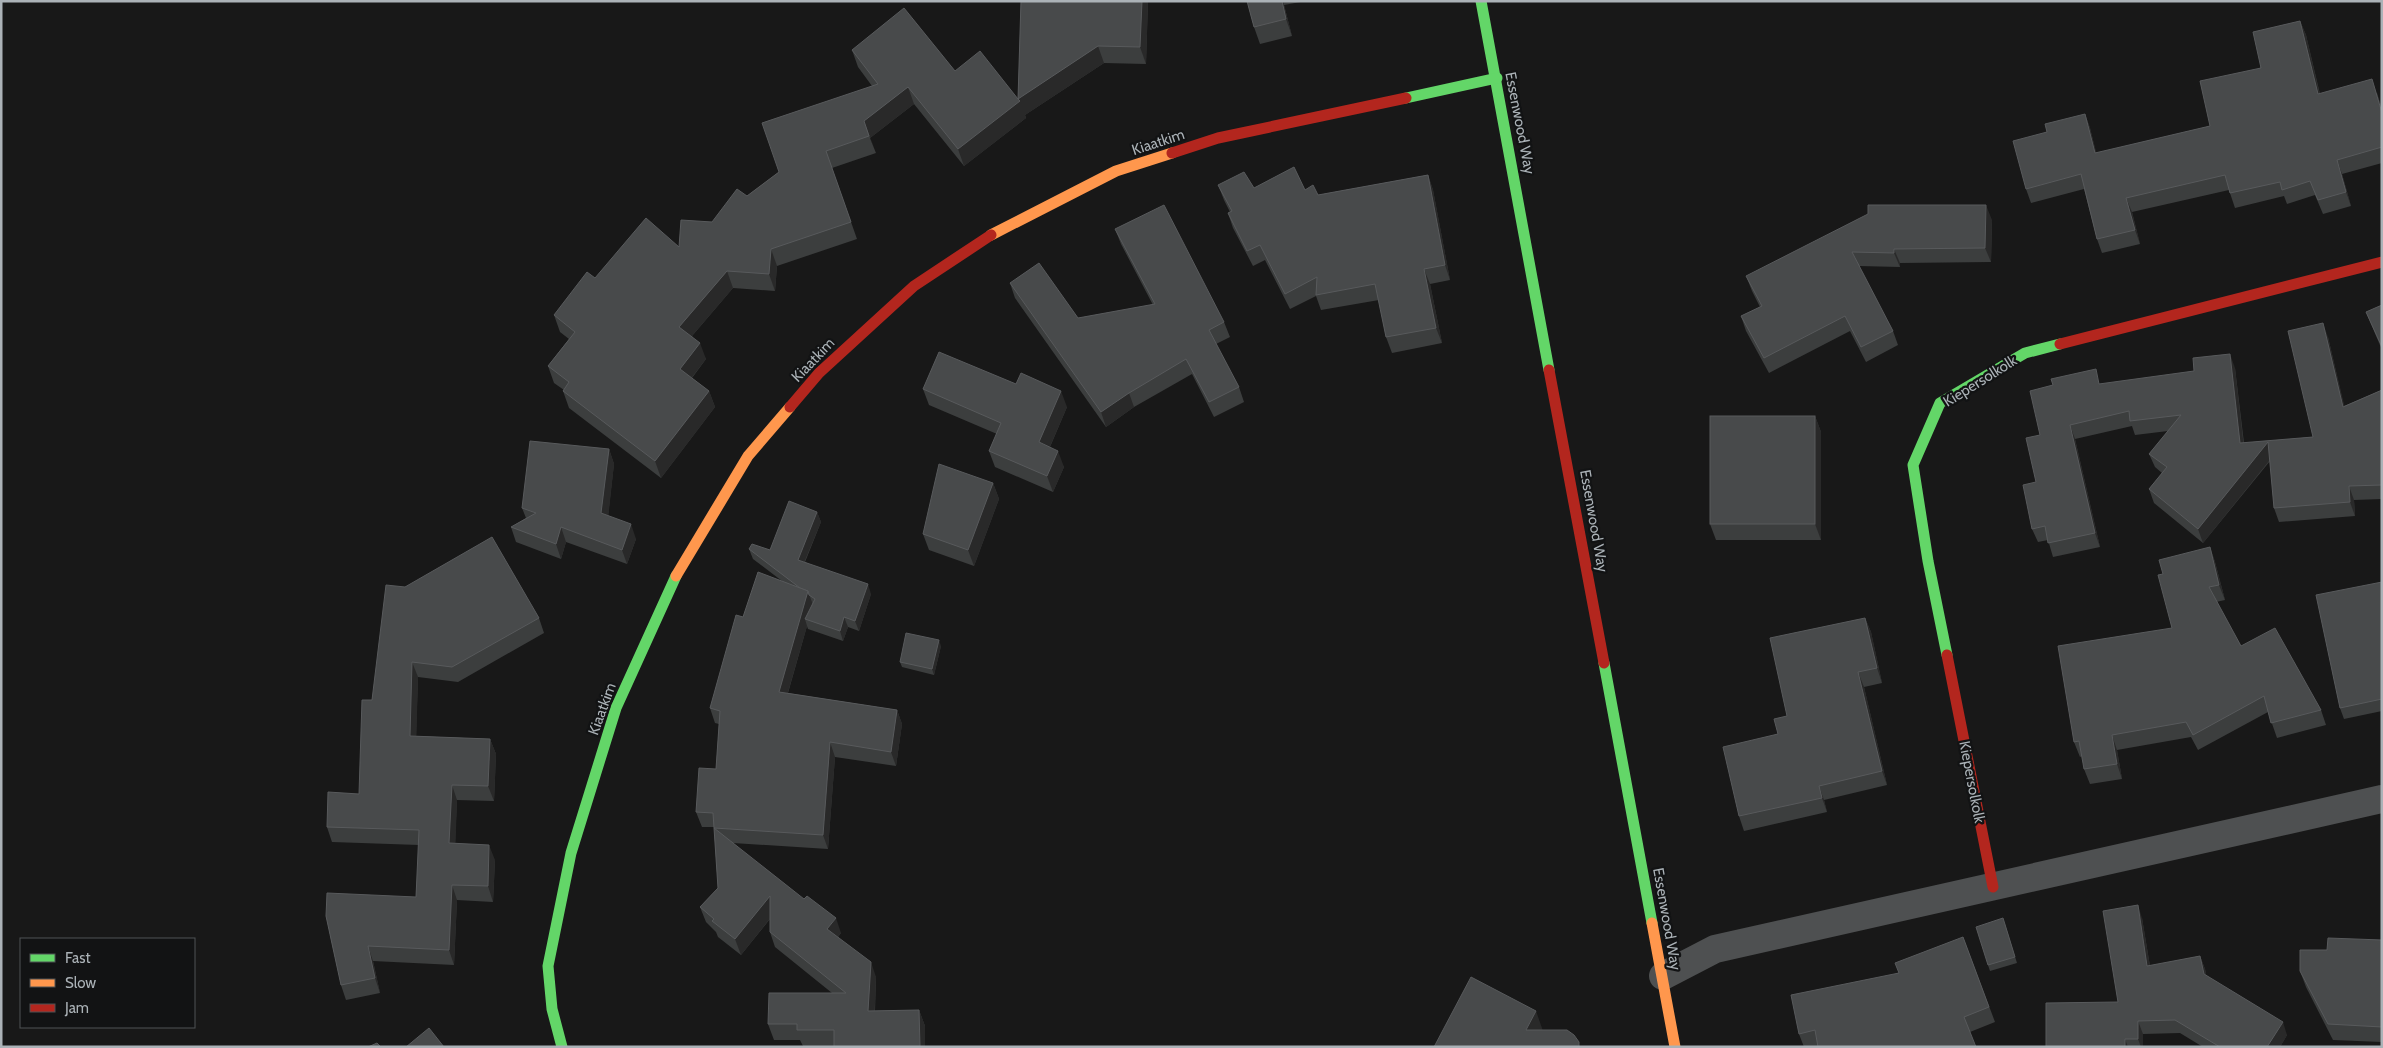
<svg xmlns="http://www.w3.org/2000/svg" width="2383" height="1048" viewBox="0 0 2383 1048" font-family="Cabin,sans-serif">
  <rect width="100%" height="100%" fill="#181818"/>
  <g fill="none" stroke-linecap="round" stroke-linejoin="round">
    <polyline stroke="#4e5051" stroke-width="28" points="1663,976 1715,949 2382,799"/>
    <g stroke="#63d668" stroke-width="11">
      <polyline points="1481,1 1549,370"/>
      <polyline points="1406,98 1497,78"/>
      <polyline points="1947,655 1928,561 1913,465 1940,403 2025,353 2060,344"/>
      <polyline points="1604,663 1652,923"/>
      <polyline points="562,1047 552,1009 548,966 571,853 616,708 676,576"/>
    </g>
    <g stroke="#ff974d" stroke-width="11">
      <polyline points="991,235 1116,171 1172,153"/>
      <polyline points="676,576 748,456 790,407"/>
      <polyline points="1652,923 1675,1047"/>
    </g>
    <g stroke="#b3261e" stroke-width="11">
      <polyline points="1172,153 1218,138 1406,98"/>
      <polyline points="2060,344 2382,262"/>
      <polyline points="1549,370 1604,663"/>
      <polyline points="790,407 819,373 914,286 991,235"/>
      <polyline points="1947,655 1993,887"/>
    </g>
  </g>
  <g fill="#3c3e3e">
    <polygon points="1021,1 1148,1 1146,64 1104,63 1025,115 1026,118 964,166 914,104 870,138 876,153 832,168 857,239 777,266 775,291 733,288 692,336 706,359 692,378 709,391 715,407 661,478 569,408 563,391 564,390 554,383 548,366 569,339 560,332 554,315 595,278 679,247 779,172 872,86 858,67 852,50 955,71 1018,99"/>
    <polygon points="1247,1 1306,1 1284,5 1292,36 1260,44 1254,27"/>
    <polygon points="2300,21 2306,35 2320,94 2377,93 2382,109 2382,163 2342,174 2351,206 2323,214 2315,195 2287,204 2284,196 2235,208 2229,190 2132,212 2140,244 2102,253 2097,239 2084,189 2031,203 2026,189 2047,132 2085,114 2090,128 2096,153 2210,126"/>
    <polygon points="1428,175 1433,190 1450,280 1430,284 1442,343 1392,353 1386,337 1379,300 1321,310 1316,296 1290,309 1265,260 1253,266 1233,228 1228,213 1230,212 1224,200 1218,185 1254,188 1305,190 1318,195"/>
    <polygon points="1992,220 1991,262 1900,263 1900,267 1859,266 1893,331 1898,345 1866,362 1850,331 1769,373 1746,331 1741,316 1760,307 1752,291 1746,276"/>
    <polygon points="1115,229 1224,322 1230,337 1216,344 1239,387 1244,402 1214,417 1192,374 1134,407 1106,427 1015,298 1010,283 1078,318 1153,305 1121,244"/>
    <polygon points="2382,305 2382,350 2366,312"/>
    <polygon points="2328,337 2344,406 2382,390 2382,499 2354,500 2355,516 2279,522 2274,508 2270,461 2203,543 2154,503 2149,489 2162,473 2155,467 2149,454 2168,431 2135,435 2132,426 2075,439 2100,547 2053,557 2048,540 2038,542 2032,529 2040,435 2101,384 2235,368 2244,443 2313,437"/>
    <polygon points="923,389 1067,407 1050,447 1064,467 1053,492 995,467 989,451 997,434 929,405"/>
    <polygon points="1815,416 1821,432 1821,540 1716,540 1710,524"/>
    <polygon points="609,449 614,464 608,516 636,539 627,564 566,542 561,559 516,542 511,527 526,518 522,508"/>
    <polygon points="993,483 999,499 974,566 929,550 923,534"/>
    <polygon points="817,512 821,522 805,562 871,594 859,631 848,627 843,641 808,629 807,626 788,693 897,710 902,724 896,766 835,757 828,849 733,843 841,933 838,937 876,977 875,1011 919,1010 925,1026 834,1046 803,1046 800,1040 774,1040 768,1024 832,993 775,947 770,932 770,919 741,955 718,937 716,932 706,922 700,907 718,888 714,827 702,827 696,812 716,769 719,724 715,723 710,708 743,617 782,581 753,559 749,549 770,550"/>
    <polygon points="2210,547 2215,562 2225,600 2216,602 2241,646 2321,710 2326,725 2277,738 2268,712 2198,750 2191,737 2117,750 2122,779 2090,784 2084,769 2082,756 2080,757 2074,742 2172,628 2163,574"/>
    <polygon points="2382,582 2382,711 2344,719 2340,708"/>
    <polygon points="405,587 539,618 544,633 458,682 418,677 416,736 490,739 496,754 494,801 457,800 455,843 495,860 493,902 457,900 454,965 373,961 380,993 346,1000 341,985 326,916 416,897 419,845 332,842 327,827 359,794 372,700"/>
    <polygon points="1865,618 1871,632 1882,683 1864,687 1887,785 1824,800 1827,812 1744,831 1739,816 1787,716"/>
    <polygon points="941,646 934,675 902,667 900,662"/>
    <polygon points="2142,918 2150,966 2200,956 2205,969 2206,975 2287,1035 2280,1047 2203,1047 2180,1033 2143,1034 2143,1047 2046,1047 2118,1002"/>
    <polygon points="2005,924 2017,963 1990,971 1988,965"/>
    <polygon points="1963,937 1995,1022 1970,1032 1817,1047 1804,1047 1799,1034 1898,973"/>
    <polygon points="2382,940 2382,1042 2333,1040 2306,987 2300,971 2327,950"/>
  </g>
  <g fill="#292929">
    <polygon points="1142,1 1148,1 1146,64 1140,47"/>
    <polygon points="1282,1 1283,1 1284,5 1292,36 1286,19"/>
    <polygon points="2300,21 2306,35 2323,109 2318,94"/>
    <polygon points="1098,46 1104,63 1025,115 1026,118 964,166 958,149 1018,99"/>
    <polygon points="2372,79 2382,109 2382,113"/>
    <polygon points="908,87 914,104 870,138 876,153 864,121"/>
    <polygon points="2085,114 2090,128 2100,167 2095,153"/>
    <polygon points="2337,160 2342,174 2351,206 2346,192"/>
    <polygon points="1428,175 1433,190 1450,280 1445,265"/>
    <polygon points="2126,198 2132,212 2140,244 2135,230"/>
    <polygon points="1986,205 1992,220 1991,262 1985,248"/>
    <polygon points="771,249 777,266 775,291 769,274"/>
    <polygon points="1894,249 1900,263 1900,267 1894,253"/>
    <polygon points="1424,269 1430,284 1442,343 1436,328"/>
    <polygon points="727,271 733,288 685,344 679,327"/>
    <polygon points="2323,323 2328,337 2348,421 2343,407"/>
    <polygon points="700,343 706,359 686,385 680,369"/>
    <polygon points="2230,354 2235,368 2245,457 2240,443"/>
    <polygon points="709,391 715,407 661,478 655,461"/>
    <polygon points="1061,391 1067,407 1045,458 1039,442"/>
    <polygon points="1129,393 1134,407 1106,427 1101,412"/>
    <polygon points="1815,416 1821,432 1821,540 1815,524"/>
    <polygon points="2070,425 2075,439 2100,547 2095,533"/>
    <polygon points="2268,442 2273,456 2203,543 2198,529"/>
    <polygon points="609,449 614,464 607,528 601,513"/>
    <polygon points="1058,451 1064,467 1053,492 1047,476"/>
    <polygon points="993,483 999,499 974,566 968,550"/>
    <polygon points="2349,486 2354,500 2355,516 2350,502"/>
    <polygon points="817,512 821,522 801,570 798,560"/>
    <polygon points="631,524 636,539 627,564 622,550"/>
    <polygon points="561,527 566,542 561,559 556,544"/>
    <polygon points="2210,547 2215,562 2225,600 2219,585"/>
    <polygon points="868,584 871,594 859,631 855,621"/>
    <polygon points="808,591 813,605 805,619 807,626 784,706 779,692"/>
    <polygon points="844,617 848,627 843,641 840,631"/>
    <polygon points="1865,618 1871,632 1882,683 1877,668"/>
    <polygon points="939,640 941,646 934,675 932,669"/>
    <polygon points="412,662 418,677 416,751 410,736"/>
    <polygon points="1858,672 1864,687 1887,785 1882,771"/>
    <polygon points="897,710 902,724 896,766 891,752"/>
    <polygon points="2112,735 2117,750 2122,779 2117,764"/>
    <polygon points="490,739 496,754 494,801 488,786"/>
    <polygon points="830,742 835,757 828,849 823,835"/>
    <polygon points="452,785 457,800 455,858 449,843"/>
    <polygon points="1819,786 1824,800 1827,812 1822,798"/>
    <polygon points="489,845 495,860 493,902 488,886"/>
    <polygon points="452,885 457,900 454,965 449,950"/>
    <polygon points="770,896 776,911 741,955 735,939"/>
    <polygon points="2138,905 2142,918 2152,979 2147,966"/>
    <polygon points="836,918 841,933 832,944 827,929"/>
    <polygon points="368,946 373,961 380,993 375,978"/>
    <polygon points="2200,956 2205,969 2209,987 2204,974"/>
    <polygon points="871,962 876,977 874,1027 868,1011"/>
    <polygon points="919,1010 925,1026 925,1047 920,1047"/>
    <polygon points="1536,1011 1543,1031 1526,1030"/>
    <polygon points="2138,1021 2143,1034 2143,1047 2141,1047 2138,1039"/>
    <polygon points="2283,1022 2287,1035 2280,1047 2267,1047"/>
    <polygon points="2125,1039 2128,1047 2125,1047"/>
  </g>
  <g fill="#484a4b" stroke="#585a5c">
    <polygon points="1021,1 1142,1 1140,47 1098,46 1018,99 1020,101 958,149 908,87 864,121 869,136 826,151 851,222 771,249 769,274 727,271 679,327 700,343 680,369 709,391 655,461 563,391 569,382 548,366 575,332 554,315 587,272 595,278 646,218 679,247 681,220 712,222 737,189 747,196 779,172 762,123 878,84 852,50 904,8 955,71 980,51 1018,99"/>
    <polygon points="1247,1 1282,1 1286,19 1254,27"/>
    <polygon points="2300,21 2318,94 2372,79 2382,113 2382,147 2337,160 2346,192 2318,200 2310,181 2282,190 2280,182 2230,193 2225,175 2126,198 2135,230 2097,239 2081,174 2026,189 2013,141 2047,132 2045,124 2085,114 2095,153 2210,126 2200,81 2261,68 2253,32"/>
    <polygon points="1294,167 1305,190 1313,185 1318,195 1428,175 1445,265 1424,269 1436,328 1386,337 1375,284 1316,295 1317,277 1285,294 1260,245 1247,251 1228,213 1232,211 1218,185 1244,172 1254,188"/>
    <polygon points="1164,205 1224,322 1209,330 1239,387 1209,402 1186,359 1129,393 1101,412 1010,283 1039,263 1078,318 1155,304 1115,229"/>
    <polygon points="1868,205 1986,205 1985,248 1894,249 1894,253 1852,252 1893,331 1861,347 1845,316 1764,358 1741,316 1762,306 1746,276 1868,214"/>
    <polygon points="2382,305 2382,347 2366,312"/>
    <polygon points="2323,323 2343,407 2382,390 2382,485 2349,486 2350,502 2274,508 2268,442 2198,529 2149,489 2167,467 2149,454 2181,415 2130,421 2129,411 2070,425 2095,533 2048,543 2045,526 2032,529 2023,485 2036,482 2026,438 2040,435 2030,391 2053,385 2051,379 2096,369 2099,384 2194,371 2193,358 2230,354 2240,443 2313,437 2288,331"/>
    <polygon points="939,352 1016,384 1021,373 1061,391 1039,442 1058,451 1047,476 989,451 1001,423 923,389"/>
    <rect x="1710" y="416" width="105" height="108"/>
    <polygon points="530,441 609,449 601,513 631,524 622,550 561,527 556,544 511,527 536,513 522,508"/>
    <polygon points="939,464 993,483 968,550 923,534"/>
    <polygon points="789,501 817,512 798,560 868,584 855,621 844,617 840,631 805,619 815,599 809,595 808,591 800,588 749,549 752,544 770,550"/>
    <polygon points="492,537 539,618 452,667 412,662 410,736 490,739 488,786 452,785 449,843 489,845 488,886 452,885 449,950 368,946 375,978 341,985 326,916 327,893 416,897 419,830 327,827 328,792 359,794 362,700 372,700 386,585 405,587"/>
    <polygon points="2210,547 2219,585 2209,587 2241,646 2275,628 2321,710 2271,723 2264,696 2193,735 2186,722 2112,735 2117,764 2084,769 2079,741 2074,742 2058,646 2172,628 2158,575 2163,574 2159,560"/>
    <polygon points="758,572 808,591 779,692 897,710 891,752 830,742 823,835 714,828 713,813 696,812 699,768 716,769 720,711 710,708 736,615 743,617"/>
    <polygon points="2382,582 2382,699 2340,708 2316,595"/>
    <polygon points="1865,618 1877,668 1858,672 1882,771 1819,786 1822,798 1739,816 1723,747 1778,734 1774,719 1787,716 1770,638"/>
    <polygon points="906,633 939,640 932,669 900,662"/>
    <polygon points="714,828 804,899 807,896 836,918 827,929 871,962 868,1011 919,1010 920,1047 834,1047 834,1030 797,1030 797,1024 768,1024 769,993 846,993 770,932 770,896 735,939 712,921 714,919 700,907 718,888"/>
    <polygon points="2138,905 2147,966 2200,956 2204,974 2283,1022 2267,1047 2220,1047 2175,1020 2138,1021 2138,1039 2125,1039 2125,1047 2046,1047 2046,1003 2118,1002 2103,911"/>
    <polygon points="2003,918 2015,957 1988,965 1976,927"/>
    <polygon points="1963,937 1989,1007 1964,1017 1976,1047 1818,1047 1815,1030 1799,1034 1791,995 1899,973 1895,963"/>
    <polygon points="2328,938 2382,940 2382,1027 2328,1024 2300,971 2300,950 2327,950"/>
    <polygon points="1471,977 1536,1011 1526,1030 1567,1030 1574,1035 1579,1042 1579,1047 1434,1047"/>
    <polygon points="429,1028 444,1047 406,1047"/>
    <polygon points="377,1043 381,1047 368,1047"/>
  </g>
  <g text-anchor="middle" stroke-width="4.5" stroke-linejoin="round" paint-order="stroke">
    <g font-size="15" fill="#abb2b7" stroke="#121314">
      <text transform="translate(1520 123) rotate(79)" y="5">Essenwood Way</text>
      <text transform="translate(1158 142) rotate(-18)" y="5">Kiaatkim</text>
      <text transform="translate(813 360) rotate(-46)" y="5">Kiaatkim</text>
      <text transform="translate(1980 381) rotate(-32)" y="5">Kiepersolkolk</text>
      <text transform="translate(1594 521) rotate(80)" y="5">Essenwood Way</text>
      <text transform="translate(602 709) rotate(-70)" y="5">Kiaatkim</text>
      <text transform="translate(1972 782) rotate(79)" y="5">Kiepersolkolk</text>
      <text transform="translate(1667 919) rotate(80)" y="5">Essenwood Way</text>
    </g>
  </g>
  <rect width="2383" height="1048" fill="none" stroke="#abb2b7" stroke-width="5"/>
  <rect x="20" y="938" width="175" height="90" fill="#121314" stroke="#4f5355"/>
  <rect x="30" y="954" width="25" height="8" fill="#63d668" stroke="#4f5355"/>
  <text x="65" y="963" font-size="15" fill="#abb2b7">Fast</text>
  <rect x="30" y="979" width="25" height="8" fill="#ff974d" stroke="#4f5355"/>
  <text x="65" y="988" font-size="15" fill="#abb2b7">Slow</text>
  <rect x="30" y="1004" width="25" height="8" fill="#b3261e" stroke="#4f5355"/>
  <text x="65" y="1013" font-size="15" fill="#abb2b7">Jam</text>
</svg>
